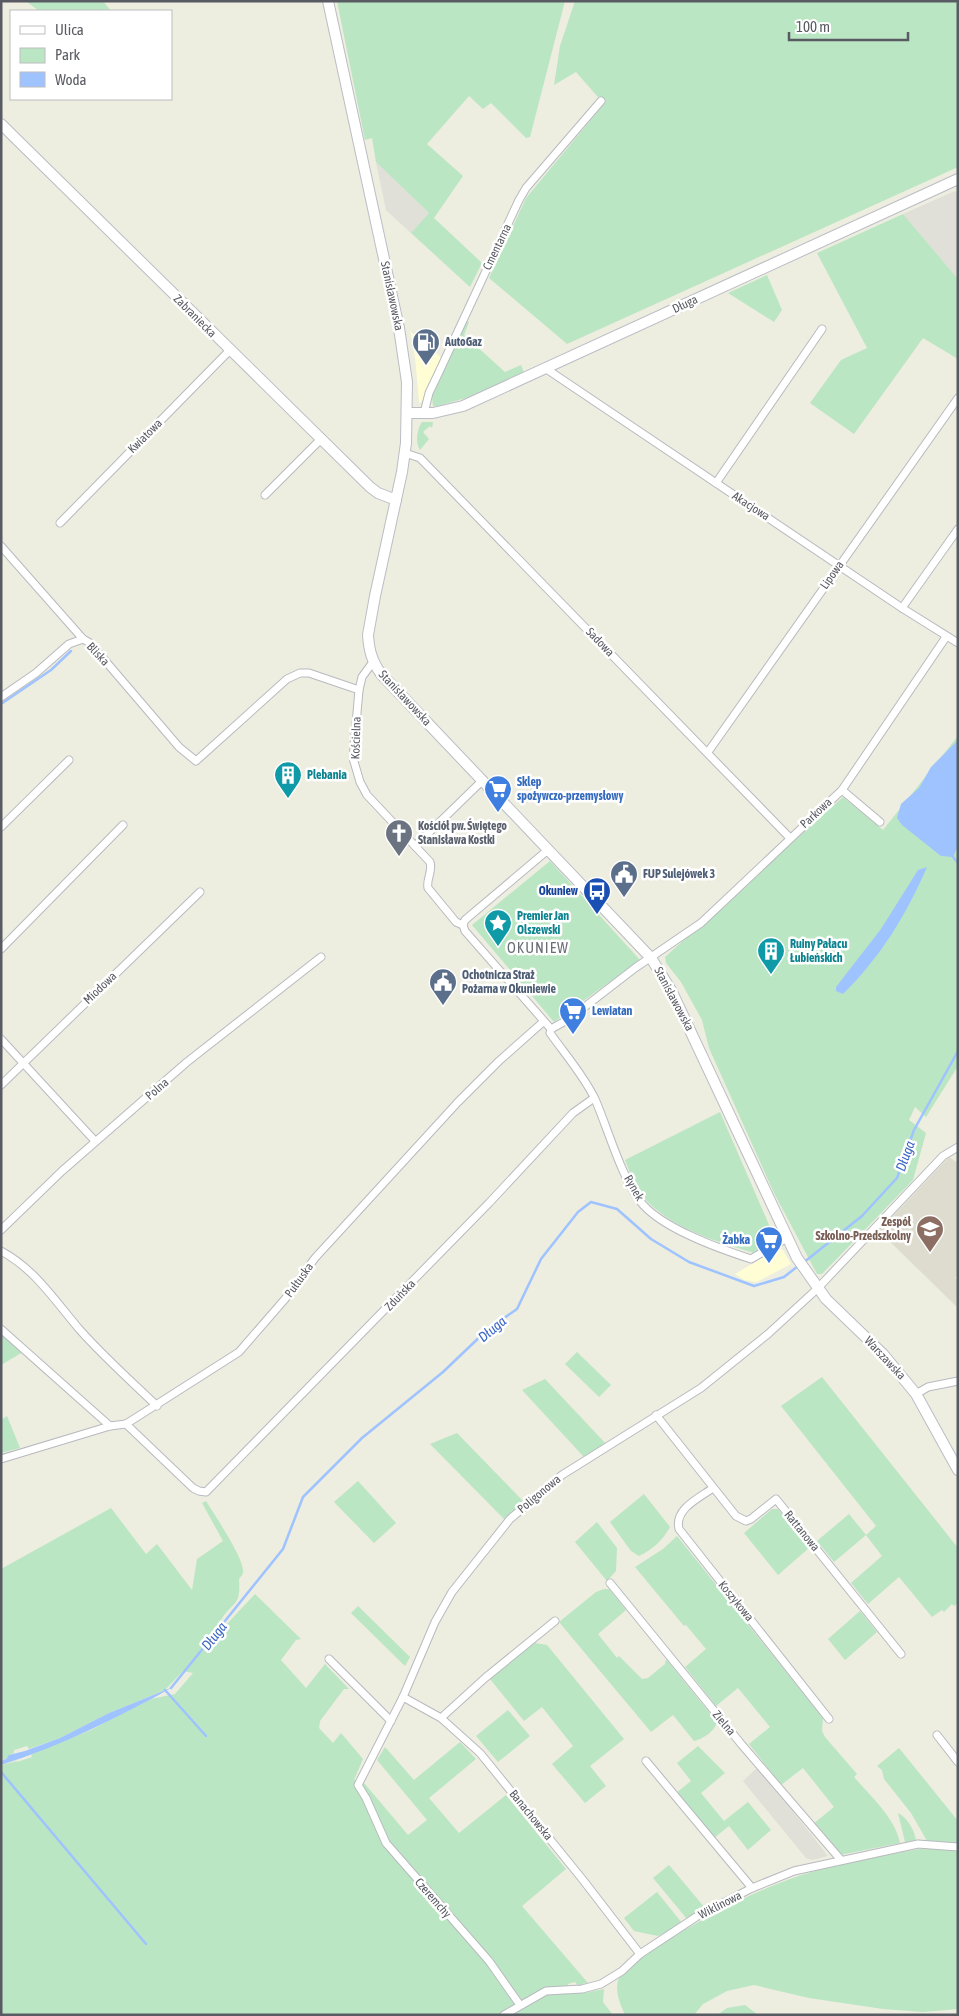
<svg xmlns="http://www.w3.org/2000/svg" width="959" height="2016" viewBox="0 0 959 2016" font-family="'Asap Condensed',sans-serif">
  <rect width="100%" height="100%" fill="#edede0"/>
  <g fill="#fffdd3">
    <polygon points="410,331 442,358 421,403 419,402 415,357"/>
    <polygon points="777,1249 783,1250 791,1264 757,1282 744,1280 735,1274"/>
  </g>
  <g fill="#e0dfd8">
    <polygon points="376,162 429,213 411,233 386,210"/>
    <polygon points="955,191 958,194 958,279 903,214"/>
    <polygon points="758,1767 828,1856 812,1860 806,1858 743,1781"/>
  </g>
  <polygon fill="#dddccf" points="949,1157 958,1163 958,1275 955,1278 958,1280 958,1308 879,1231"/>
  <g fill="#bbe6c3">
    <polygon points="26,1 103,1 111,11 39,11"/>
    <polygon points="337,1 565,1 530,137 526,138 491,103 483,109 469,96 427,144 463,176 434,218 482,263 470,287 411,233 429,213 376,162 372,138 365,140"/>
    <polygon points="575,1 958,1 958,167 567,344 489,278 526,198 604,104 576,72 554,85 560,46"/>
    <polygon points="903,214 958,279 958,359 923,338 854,434 810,403 841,360 867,348 817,253"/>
    <polygon points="767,275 782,310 774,322 728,293"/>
    <polygon points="466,321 469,322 464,335 505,372 521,365 524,373 469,397 438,406 433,406 432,397"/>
    <path d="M422,422H433L432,428L430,426L423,432L429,439L420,450C415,443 417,428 422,422Z"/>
    <polygon points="958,736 958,1066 926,1117 915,1107 909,1120 926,1133 913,1180 822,1274 817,1274 774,1193 709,1048 702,1020 681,982 666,963 665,957 843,797 883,830"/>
    <polygon points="550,861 640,960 554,1022 472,925"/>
    <path d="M720,1112L773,1234L770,1238L773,1241L754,1253C714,1241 666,1227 639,1192C633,1183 629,1170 625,1160Z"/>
    <polygon points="1,1332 23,1352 1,1365"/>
    <polygon points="577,1352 611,1385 599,1397 565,1364"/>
    <polygon points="822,1377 958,1548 958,1603 954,1606 952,1604 944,1612 942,1610 932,1617 899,1577 868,1604 851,1583 882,1556 866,1535 834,1562 817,1541 849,1514 866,1535 876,1526 781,1406"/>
    <polygon points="545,1379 606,1444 584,1457 522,1390"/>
    <polygon points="7,1416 20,1448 1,1453 1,1420"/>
    <polygon points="457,1433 523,1501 505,1520 430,1444"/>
    <polygon points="358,1481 396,1523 374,1543 334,1502"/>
    <path d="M644,1494L670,1527C663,1540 652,1550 639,1556L631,1551L610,1522Z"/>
    <path d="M206,1501C214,1514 245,1560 243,1572C243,1575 241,1576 239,1579C241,1609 232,1600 220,1622L225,1626L255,1594L301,1639L296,1640L281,1660L306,1688L325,1664L349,1689H344L320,1721L319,1728L333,1743L341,1733L363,1759L354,1780L365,1784L408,1835L427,1820L377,1760L385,1747L414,1780L460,1742L476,1759L429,1798L459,1833L506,1795L566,1869L522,1906L588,1983L577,1985L575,1982L568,1984L569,1993H584L604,1989L603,2002L613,2015H1V1765L17,1761V1762L32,1757L31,1754L91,1730L151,1699L175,1694L193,1673L183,1671L165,1690L109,1713L60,1738L29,1749L27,1746L14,1750V1753C8,1755 7,1759 1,1761V1569L111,1508L146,1554L157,1544L192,1590L197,1559L223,1541L202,1503Z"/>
    <polygon points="772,1509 778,1509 809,1548 778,1575 744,1533"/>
    <polygon points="597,1522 617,1548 616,1571 607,1581 575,1542"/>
    <path d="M677,1536L823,1718L822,1731L825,1737L857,1774L854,1777C870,1796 895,1817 900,1843L840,1855L813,1824L834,1807L803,1768L781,1785L749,1744L770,1727L738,1688L716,1706L685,1667L706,1649L686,1625L684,1626L635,1567L663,1549Z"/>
    <path d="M604,1589H609L626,1610L598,1634L617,1658L619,1656L642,1679L648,1678L665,1664L666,1659L717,1722C715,1731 703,1739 694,1741L673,1715L651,1732L559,1622L596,1592Z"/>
    <polygon points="358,1606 410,1657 405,1666 351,1613"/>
    <polygon points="860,1611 877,1632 845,1660 828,1639"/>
    <polygon points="535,1643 547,1645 624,1739 590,1766 606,1786 585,1803 552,1764 573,1746 542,1707 524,1721 490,1679 528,1646"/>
    <polygon points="508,1710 530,1736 498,1762 476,1736"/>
    <polygon points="698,1746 725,1773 701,1793 724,1821 748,1802 771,1830 748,1850 729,1826 714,1838 676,1793 691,1781 677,1763"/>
    <polygon points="899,1748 958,1821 958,1843 927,1841 911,1813 884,1779 882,1770 877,1766"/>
    <path d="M898,1813C907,1817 915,1831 916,1841L905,1842Z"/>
    <path d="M934,1848L958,1851V2009L923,2012L883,2009L809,1998L754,1985L727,1991L703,2004L694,2015H625C620,2003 614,1991 619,1978C623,1967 647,1954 657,1947C696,1922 738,1899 782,1882C825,1865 873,1858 919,1849Z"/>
    <polygon points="669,1865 705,1908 687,1919 653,1878"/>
    <polygon points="657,1892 682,1923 658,1936 634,1931 624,1918"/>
    <polygon points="745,2005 758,2015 717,2015 727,2008"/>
  </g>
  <g fill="#9ec3ff">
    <polygon points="958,740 958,846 953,857 941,856 902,825 897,818 901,804 919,788 931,767"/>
    <path d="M927,867C907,914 880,958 843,994L836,991V987L881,929L918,870Z"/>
    <path d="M173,1687C118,1718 60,1746 1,1765V1761L6,1759L9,1755L25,1751L60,1738L109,1713Z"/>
  </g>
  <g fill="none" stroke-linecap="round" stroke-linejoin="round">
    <g stroke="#9ec3ff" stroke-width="2.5">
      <polyline points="1,704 51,670 71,651"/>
      <polyline points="953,857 958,863"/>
      <polyline points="803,1263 862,1216 897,1178 914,1130 958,1051"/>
      <polyline points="171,1688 283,1549 303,1497 362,1438 443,1372 487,1330 517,1309 541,1259 578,1212 591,1202 617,1209 651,1239 689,1262 754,1286 784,1277 798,1266"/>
      <polyline points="165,1690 206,1736"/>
      <polyline points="1,1772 146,1944"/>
    </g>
    <g stroke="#b8bac0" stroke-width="9">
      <g id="street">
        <polyline points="545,368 902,608 958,643"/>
        <polyline points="424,413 429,393 439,372 519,200 526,188 601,101"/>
        <polyline points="405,453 420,458 790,838"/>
        <polyline points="716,483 822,329"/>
        <polyline points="265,495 321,439"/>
        <polyline points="60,523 230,350"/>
        <polyline points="1,546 83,639 90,643 179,747 196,761 287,679 300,673 309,673 359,690"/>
        <polyline points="902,608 958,529"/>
        <path d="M373,662L362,677L359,690L353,758L360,782L367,795L430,862C433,872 426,879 428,888L456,922L463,925"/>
        <polyline points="1,697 36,673 69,644 83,639"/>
        <polyline points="708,752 958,398"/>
        <polyline points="842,790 880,822"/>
        <polyline points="1,827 69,760"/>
        <polyline points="415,846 483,780"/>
        <path d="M549,849L465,920L463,925L465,931L551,1029L550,1033C565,1054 584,1076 595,1099C608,1129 621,1176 640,1201C659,1227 720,1249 751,1259L787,1238"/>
        <polyline points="1,949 123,825"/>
        <polyline points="551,1029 569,1019 635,968 701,923 842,790 946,637"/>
        <polyline points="1,1039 95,1141"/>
        <polyline points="1,1085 200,892"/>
        <polyline points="1,1230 62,1171 187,1062 321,957"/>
        <path d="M1,1251C35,1269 55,1301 80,1330C104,1357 131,1381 157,1406"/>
        <polyline points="1,1329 110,1426"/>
        <polyline points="916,1394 928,1387 958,1381"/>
        <polyline points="656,1415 736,1516 746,1521 751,1519 776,1499 901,1654"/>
        <polyline points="126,1424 193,1488 199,1491 206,1492 489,1203 573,1113 594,1098"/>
        <polyline points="1,1459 110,1426 126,1424 239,1352 285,1299 315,1258 458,1102 499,1061 543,1022"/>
        <path d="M713,1488C699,1498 674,1509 679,1529L829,1719"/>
        <polyline points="610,1583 742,1745 841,1860"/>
        <polyline points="329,1659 391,1721"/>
        <polyline points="403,1697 441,1718 480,1753 583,1880 640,1954"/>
        <polyline points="441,1718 485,1678 555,1621"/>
        <polyline points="937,1735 958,1762"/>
        <polyline points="646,1761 752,1888"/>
        <polyline points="520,2005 489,1961 386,1843 366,1798 358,1785 403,1697 435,1622 452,1592 510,1519 562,1475 701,1388 768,1334 817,1289 943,1156 958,1147"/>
        <polyline points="504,2015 546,1991 582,1989 601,1984 622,1971 640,1954 696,1917 752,1888 794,1871 918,1844 958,1847"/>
      </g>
    </g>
    <g stroke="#bbbdc5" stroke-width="12">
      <g id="secondary">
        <path d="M328,1L399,328L407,382L406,443L402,472L375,596L368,635C369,651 372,661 381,674L651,958L672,992L797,1258L826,1299L883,1354L916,1394L958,1470"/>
        <polyline points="1,124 370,487 378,493 396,500"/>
        <polyline points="408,413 433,413 463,406 958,179"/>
      </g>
    </g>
    <use href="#street" stroke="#fff" stroke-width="7"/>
    <use href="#secondary" stroke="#fff" stroke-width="10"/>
  </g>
  <defs>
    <g id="fuel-pin" transform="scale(1.4375)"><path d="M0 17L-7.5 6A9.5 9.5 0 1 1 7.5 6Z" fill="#5c6f8a" stroke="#fff"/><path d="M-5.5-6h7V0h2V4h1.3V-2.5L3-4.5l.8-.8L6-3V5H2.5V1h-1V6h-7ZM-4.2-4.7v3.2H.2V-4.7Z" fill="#fff"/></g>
    <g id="building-pin" transform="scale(1.4375)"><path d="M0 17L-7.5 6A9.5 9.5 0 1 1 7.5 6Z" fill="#0f9aa8" stroke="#fff"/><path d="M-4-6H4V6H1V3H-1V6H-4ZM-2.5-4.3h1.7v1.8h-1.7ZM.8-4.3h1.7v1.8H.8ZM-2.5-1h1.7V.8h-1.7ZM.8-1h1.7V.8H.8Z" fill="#fff"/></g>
    <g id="supermarket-pin" transform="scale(1.4375)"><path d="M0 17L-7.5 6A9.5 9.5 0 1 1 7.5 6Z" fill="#3f7fe0" stroke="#fff"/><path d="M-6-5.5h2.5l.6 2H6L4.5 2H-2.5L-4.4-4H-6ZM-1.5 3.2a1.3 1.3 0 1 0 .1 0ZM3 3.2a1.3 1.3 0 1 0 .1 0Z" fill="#fff"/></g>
    <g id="church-pin" transform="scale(1.4375)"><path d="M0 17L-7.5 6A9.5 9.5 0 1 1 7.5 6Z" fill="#6b7280" stroke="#fff"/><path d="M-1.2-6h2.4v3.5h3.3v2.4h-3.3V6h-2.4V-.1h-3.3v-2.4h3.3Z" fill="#fff"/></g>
    <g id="civic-pin" transform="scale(1.4375)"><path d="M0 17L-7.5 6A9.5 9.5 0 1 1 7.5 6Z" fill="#5c6f8a" stroke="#fff"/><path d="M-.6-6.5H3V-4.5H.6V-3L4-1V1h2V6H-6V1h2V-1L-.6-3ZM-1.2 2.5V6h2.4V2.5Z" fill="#fff"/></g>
    <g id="bus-pin" transform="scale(1.4375)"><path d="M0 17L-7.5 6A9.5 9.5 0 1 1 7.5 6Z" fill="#1a4fb4" stroke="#fff"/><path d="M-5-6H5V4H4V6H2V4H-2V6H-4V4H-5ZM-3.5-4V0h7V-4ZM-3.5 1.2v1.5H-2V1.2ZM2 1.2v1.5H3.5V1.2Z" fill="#fff"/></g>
    <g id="sight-pin" transform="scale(1.4375)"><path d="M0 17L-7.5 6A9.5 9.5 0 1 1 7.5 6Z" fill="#0f9aa8" stroke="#fff"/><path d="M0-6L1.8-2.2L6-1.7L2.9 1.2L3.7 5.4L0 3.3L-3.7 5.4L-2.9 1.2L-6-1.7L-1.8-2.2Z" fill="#fff"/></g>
    <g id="school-pin" transform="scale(1.4375)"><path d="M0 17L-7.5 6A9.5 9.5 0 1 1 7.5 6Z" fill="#8d6e63" stroke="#fff"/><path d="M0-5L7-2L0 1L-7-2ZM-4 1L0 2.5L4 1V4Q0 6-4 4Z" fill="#fff"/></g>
  </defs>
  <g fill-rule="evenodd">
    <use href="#fuel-pin" x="426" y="342"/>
    <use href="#building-pin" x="288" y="775"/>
    <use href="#supermarket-pin" x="498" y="789"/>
    <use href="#church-pin" x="399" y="833"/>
    <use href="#civic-pin" x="624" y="874"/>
    <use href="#bus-pin" x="597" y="891"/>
    <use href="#sight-pin" x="498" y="923"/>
    <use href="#building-pin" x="771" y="951"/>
    <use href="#civic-pin" x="443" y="982"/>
    <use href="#supermarket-pin" x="573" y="1011"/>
    <use href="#school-pin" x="930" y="1229"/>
    <use href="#supermarket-pin" x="769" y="1240"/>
  </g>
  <g text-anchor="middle" stroke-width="5" stroke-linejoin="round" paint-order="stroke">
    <g font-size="12" fill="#595b62" stroke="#fff">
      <text transform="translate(497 247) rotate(-64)" y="4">Cmentarna</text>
      <text transform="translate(392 296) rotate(78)" y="4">Stanisławowska</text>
      <text transform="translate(685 304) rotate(-25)" y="4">Długa</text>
      <text transform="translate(195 316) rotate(45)" y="4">Zabraniecka</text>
      <text transform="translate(145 436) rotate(-45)" y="4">Kwiatowa</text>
      <text transform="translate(751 506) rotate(33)" y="4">Akacjowa</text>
      <text transform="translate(832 575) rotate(-55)" y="4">Lipowa</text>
      <text transform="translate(600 642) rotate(46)" y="4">Sadowa</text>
      <text transform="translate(98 654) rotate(47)" y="4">Bliska</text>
      <text transform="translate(405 698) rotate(47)" y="4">Stanisławowska</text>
      <text transform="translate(356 738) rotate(-88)" y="4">Kościelna</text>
      <text transform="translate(816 813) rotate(-43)" y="4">Parkowa</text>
      <text transform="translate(100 988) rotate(-44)" y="4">Miodowa</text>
      <text transform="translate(674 999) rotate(62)" y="4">Stanisławowska</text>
      <text transform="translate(157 1089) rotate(-41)" y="4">Polna</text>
      <text transform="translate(634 1188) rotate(60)" y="4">Rynek</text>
      <text transform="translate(299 1280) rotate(-54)" y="4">Pułtuska</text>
      <text transform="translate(400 1295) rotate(-46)" y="4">Zduńska</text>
      <text transform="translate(885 1358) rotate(47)" y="4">Warszawska</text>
      <text transform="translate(539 1494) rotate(-40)" y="4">Poligonowa</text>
      <text transform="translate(802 1531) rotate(51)" y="4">Rattanowa</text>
      <text transform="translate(736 1601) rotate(51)" y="4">Koszykowa</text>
      <text transform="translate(724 1723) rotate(50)" y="4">Zielna</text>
      <text transform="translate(531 1815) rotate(51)" y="4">Banachowska</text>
      <text transform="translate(433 1898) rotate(49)" y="4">Czeremchy</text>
      <text transform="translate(720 1905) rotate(-27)" y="4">Wiklinowa</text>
    </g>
    <g font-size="12" font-weight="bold" fill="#4e5e75" stroke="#fff" text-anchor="start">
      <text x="445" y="346">AutoGaz</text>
      <text x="643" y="878">FUP Sulejówek 3</text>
      <text x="462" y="979">Ochotnicza Straż<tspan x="462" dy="14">Pożarna w Okuniewie</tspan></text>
    </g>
    <g font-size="12" font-weight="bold" fill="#0d838f" stroke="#fff" text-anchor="start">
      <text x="307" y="779">Plebania</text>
      <text x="517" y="920">Premier Jan<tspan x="517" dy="14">Olszewski</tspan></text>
      <text x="790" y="948">Ruiny Pałacu<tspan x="790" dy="14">Łubieńskich</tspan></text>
    </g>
    <g font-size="12" font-weight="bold" fill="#366cbe" stroke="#fff" text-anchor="start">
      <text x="517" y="786">Sklep<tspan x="517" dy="14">spożywczo-przemysłowy</tspan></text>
      <text x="592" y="1015">Lewiatan</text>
      <text x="750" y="1244" text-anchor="end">Żabka</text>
    </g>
    <g font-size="12" font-weight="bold" fill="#5b616d" stroke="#fff" text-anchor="start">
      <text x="418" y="830">Kościół pw. Świętego<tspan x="418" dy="14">Stanisława Kostki</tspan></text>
    </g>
    <g font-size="12" font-weight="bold" fill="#164399" stroke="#fff" text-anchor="end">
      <text x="578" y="895">Okuniew</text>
    </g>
    <g font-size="12" font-weight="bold" fill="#785e54" stroke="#fff" text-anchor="end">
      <text x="911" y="1226">Zespół<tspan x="911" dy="14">Szkolno-Przedszkolny</tspan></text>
    </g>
    <g font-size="14" font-style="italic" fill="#3c66c7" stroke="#fff">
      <text transform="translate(905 1156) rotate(-70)" y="5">Długa</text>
      <text transform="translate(492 1329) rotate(-40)" y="5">Długa</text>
      <text transform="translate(214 1636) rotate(-52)" y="5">Długa</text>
    </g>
    <g font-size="15" letter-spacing="1" fill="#6a6d74" stroke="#fff">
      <text x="538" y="953">OKUNIEW</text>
    </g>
  </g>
  <rect width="959" height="2016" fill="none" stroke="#595b62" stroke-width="5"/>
  <rect x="10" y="10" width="162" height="90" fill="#ffffff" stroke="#bdbdc0"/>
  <rect x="20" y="26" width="25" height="8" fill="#ffffff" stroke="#bdbdc0"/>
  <text x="55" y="35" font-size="15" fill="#595b62">Ulica</text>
  <rect x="20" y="48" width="25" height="15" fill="#bbe6c3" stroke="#bdbdc0"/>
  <text x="55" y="60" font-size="15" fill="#595b62">Park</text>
  <rect x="20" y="72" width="25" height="15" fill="#9ec3ff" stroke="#bdbdc0"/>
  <text x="55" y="85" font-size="15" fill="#595b62">Woda</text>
  <path d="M789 32v8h119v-8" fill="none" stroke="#595b62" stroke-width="2.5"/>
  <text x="796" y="32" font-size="15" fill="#595b62" stroke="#ffffff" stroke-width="4" paint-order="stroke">100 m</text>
</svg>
